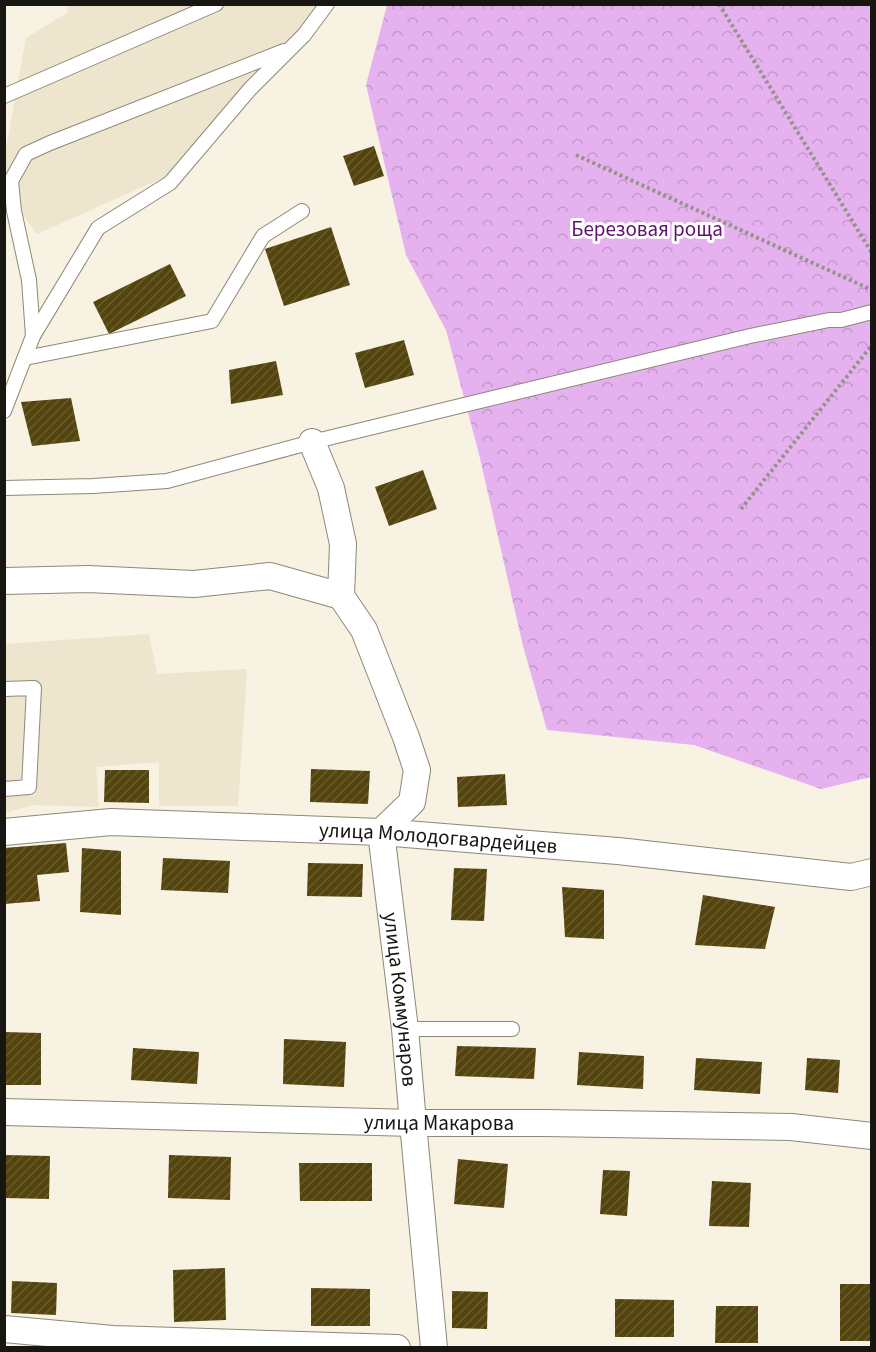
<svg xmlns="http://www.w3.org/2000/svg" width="876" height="1352" viewBox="0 0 876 1352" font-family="'Source Sans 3',sans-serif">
  <defs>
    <pattern id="forest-crowns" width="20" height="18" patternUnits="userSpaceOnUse" patternTransform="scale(1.5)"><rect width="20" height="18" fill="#e6b1ef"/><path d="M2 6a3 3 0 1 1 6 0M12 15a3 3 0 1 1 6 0" fill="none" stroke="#c598cc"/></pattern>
    <pattern id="building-hatch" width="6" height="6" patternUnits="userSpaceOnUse" patternTransform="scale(1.5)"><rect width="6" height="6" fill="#54440d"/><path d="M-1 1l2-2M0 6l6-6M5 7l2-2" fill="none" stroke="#685b2f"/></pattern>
  </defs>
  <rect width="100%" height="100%" fill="#f7f2e1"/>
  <g fill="#ede5cd">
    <polygon points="67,5 318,5 304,28 215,118 165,177 37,234 5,192 5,154 26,38 67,13"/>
    <polygon points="149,634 157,674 247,669 238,806 159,806 159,762 96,767 99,807 32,805 5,813 5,644"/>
  </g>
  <polygon fill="url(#forest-crowns)" points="387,5 871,5 871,777 821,789 694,745 547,730 523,646 479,454 446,330 406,255 366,85"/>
  <g fill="url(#building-hatch)">
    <polygon points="374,146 384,176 354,186 343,156"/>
    <polygon points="331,227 350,285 284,306 265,249"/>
    <polygon points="170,264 186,296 109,334 93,302"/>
    <polygon points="404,340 414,375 365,388 355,353"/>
    <polygon points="276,361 283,395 231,404 229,370"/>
    <polygon points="71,398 80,441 32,446 21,402"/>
    <polygon points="423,470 437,509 389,526 375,487"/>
    <polygon points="311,769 370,771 368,804 310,802"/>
    <polygon points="105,770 149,770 149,803 104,802"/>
    <polygon points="505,774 507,805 458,807 457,777"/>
    <polygon points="66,843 69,872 37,875 40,901 4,904 4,848"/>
    <polygon points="82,848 121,851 121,915 80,912"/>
    <polygon points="163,858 230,861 228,893 161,890"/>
    <polygon points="308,863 363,864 362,897 307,896"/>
    <polygon points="454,868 487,869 484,921 451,920"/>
    <polygon points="562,887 604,890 604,939 565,937"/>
    <polygon points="703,895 775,907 765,949 695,945"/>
    <polygon points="4,1032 41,1033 41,1085 4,1085"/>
    <polygon points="284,1039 346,1042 344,1087 283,1084"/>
    <polygon points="457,1046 536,1048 534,1079 455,1076"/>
    <polygon points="133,1048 199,1052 197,1084 131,1080"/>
    <polygon points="579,1052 644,1056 643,1089 577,1085"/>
    <polygon points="696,1058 762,1062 760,1094 694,1090"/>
    <polygon points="807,1058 840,1060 838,1093 805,1090"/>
    <polygon points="5,1155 50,1156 49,1199 5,1198"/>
    <polygon points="169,1155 231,1157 230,1200 168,1198"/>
    <polygon points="458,1159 508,1164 504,1208 454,1204"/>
    <polygon points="299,1163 372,1163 372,1201 300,1201"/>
    <polygon points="603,1170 630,1171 627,1216 600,1214"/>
    <polygon points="712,1181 751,1183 749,1227 709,1226"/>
    <polygon points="225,1268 226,1320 174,1322 173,1270"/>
    <polygon points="12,1281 57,1283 56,1315 11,1313"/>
    <rect x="840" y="1284" width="32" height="57"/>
    <polygon points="311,1288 370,1289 370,1326 311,1326"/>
    <polygon points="452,1291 488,1292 487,1329 452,1328"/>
    <polygon points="615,1299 674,1300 674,1337 615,1337"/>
    <polygon points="716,1306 758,1306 758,1343 715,1343"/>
  </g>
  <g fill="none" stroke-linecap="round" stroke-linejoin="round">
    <g stroke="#8d8879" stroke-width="16">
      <g id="service">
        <polyline points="4,96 216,4"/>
        <polyline points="33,336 29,280 14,211 11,181 26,154 50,143 284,51"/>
        <polyline points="25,358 212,321 263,236 302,211"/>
        <polyline points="4,411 33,336 98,228 170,183 250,89 304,35 327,4"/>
        <polyline points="4,488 93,486 167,481 312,442 468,404 750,336 829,320 841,320 872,312"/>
        <polyline points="4,689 34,688 29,787 4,789"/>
        <polyline points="405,1029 512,1029"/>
      </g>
    </g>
    <g stroke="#8d8879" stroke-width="28">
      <g id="minor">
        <path id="s1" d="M312,442L331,488L343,544L341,596L364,630L406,737L417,770L412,802L381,832L405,1029L413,1123L434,1348"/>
        <polyline points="4,581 88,579 194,584 270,576 341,596"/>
        <path id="s2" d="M4,832L111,822L381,832L618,851L851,877L872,872"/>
        <path id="s3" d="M4,1112L413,1123H544L791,1127L872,1136"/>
        <polyline points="4,1329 113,1339 397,1348"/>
      </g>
    </g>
    <g stroke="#979388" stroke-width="4" stroke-dasharray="3 3" stroke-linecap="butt">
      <polyline points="719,4 872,253"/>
      <polyline points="576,155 872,290"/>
      <polyline points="741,509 872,345"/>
    </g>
    <use href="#service" stroke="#fff" stroke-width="14"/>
    <use href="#minor" stroke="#fff" stroke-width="26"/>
  </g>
  <g text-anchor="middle" stroke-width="6" stroke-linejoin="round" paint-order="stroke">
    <g font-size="21" fill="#60136c" stroke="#fff">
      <text x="647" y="236">Березовая роща</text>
    </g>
    <g font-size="21" fill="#181611" stroke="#fff">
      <text dy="7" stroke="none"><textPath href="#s2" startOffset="435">улица Молодогвардейцев</textPath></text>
      <text dy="7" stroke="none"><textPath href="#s1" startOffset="594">улица Коммунаров</textPath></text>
      <text dy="7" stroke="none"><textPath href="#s3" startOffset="435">улица Макарова</textPath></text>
    </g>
  </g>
  <rect width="876" height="1352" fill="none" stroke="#181611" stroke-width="12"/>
</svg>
